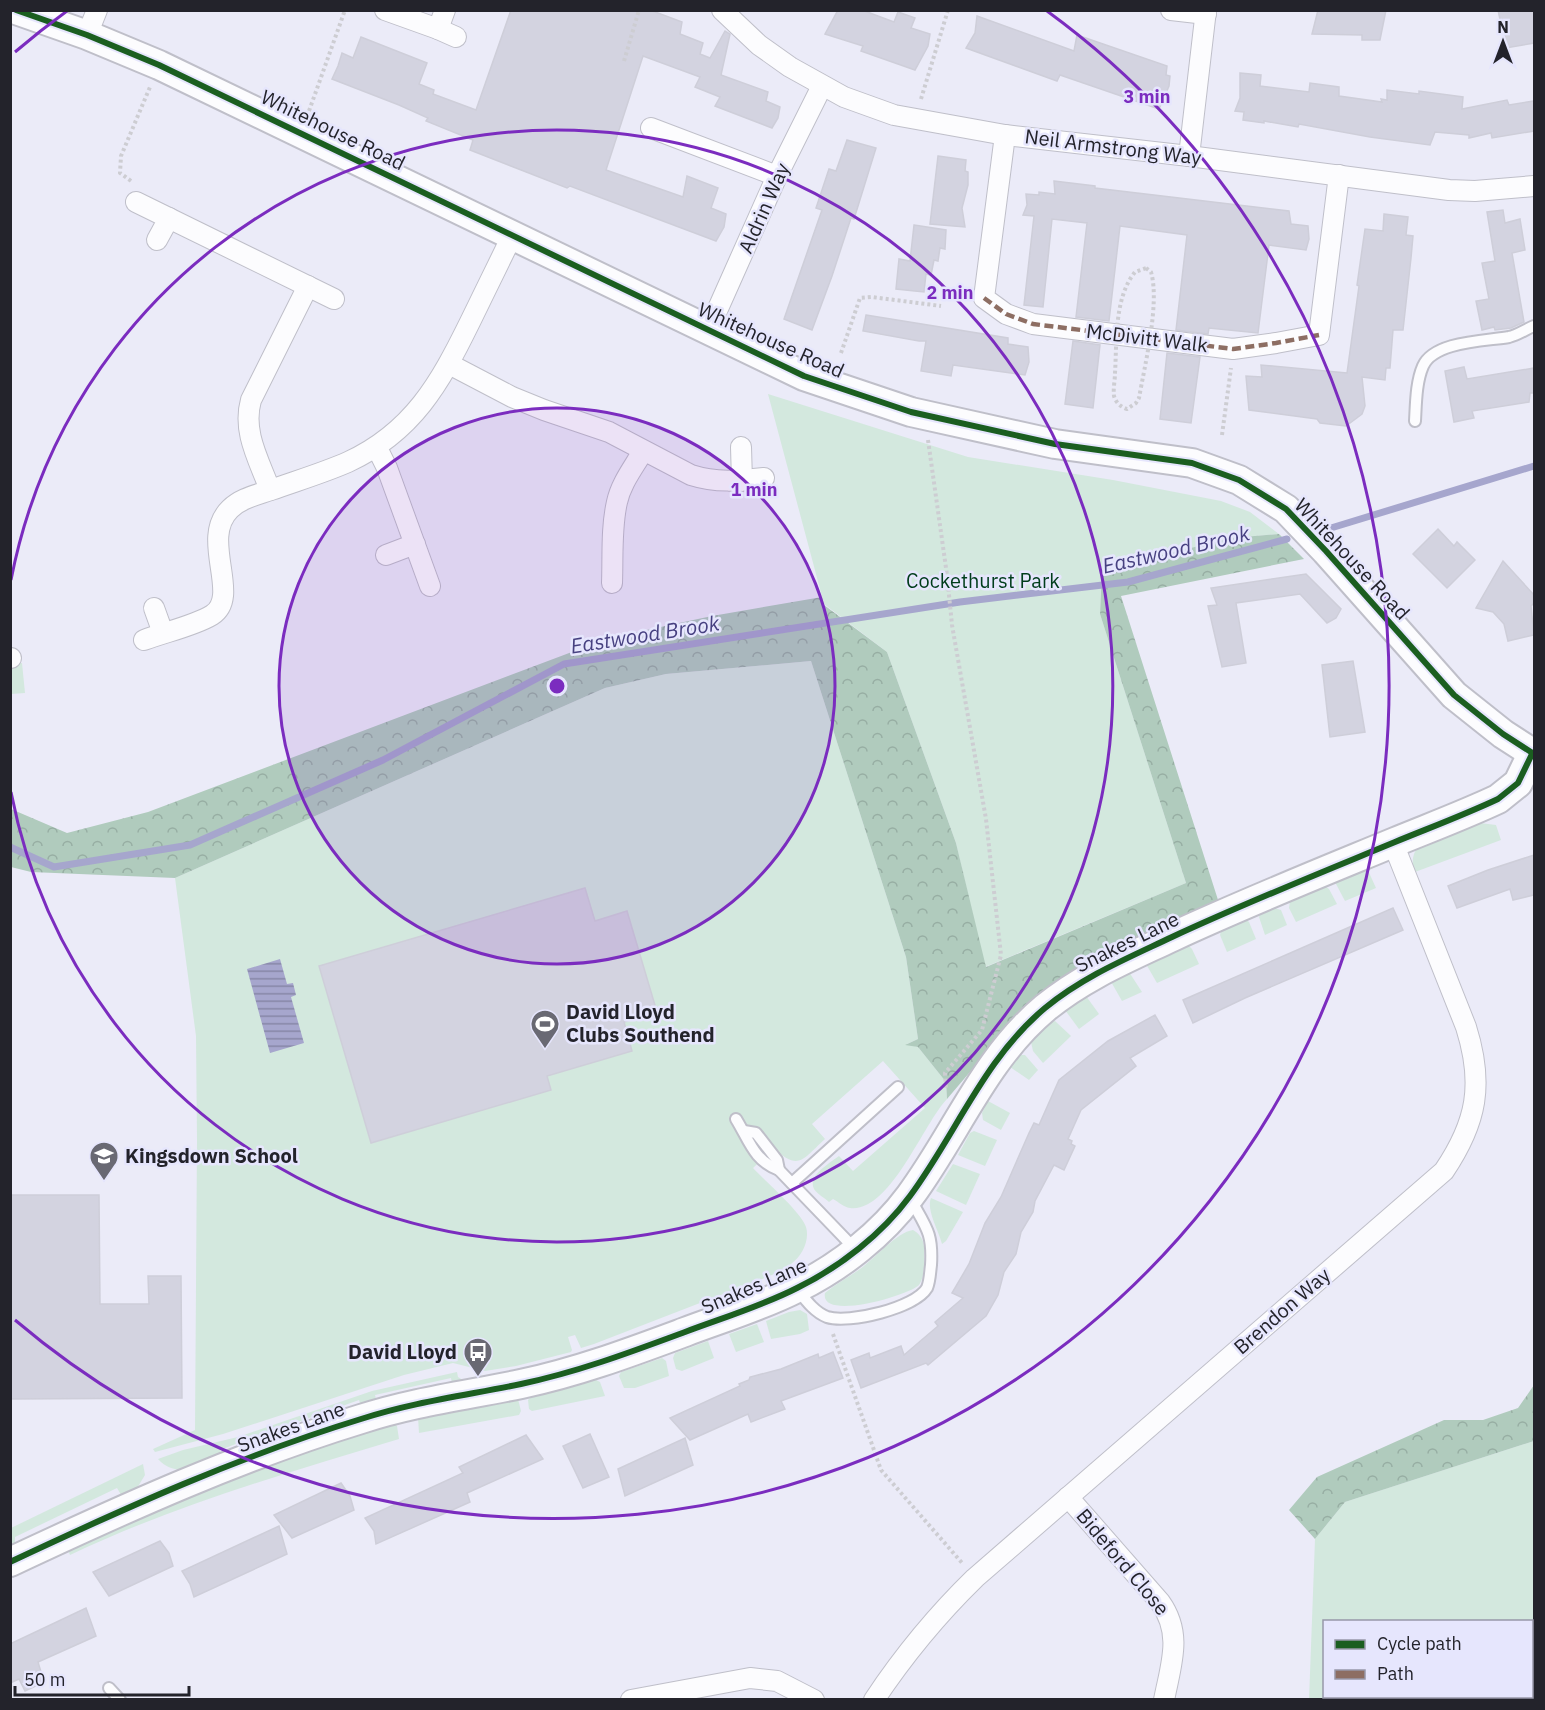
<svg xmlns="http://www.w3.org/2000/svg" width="1545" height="1710" viewBox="0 0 1545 1710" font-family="'IBM Plex Sans',sans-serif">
  <defs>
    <pattern id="forest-crowns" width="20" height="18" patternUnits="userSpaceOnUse" patternTransform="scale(1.5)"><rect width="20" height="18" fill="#b0cbbd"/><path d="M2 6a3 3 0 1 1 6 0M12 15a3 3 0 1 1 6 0" fill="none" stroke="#97aea3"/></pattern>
    <pattern id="water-rules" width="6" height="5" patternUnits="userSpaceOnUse" patternTransform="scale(1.5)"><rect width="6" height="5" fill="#a6a6cd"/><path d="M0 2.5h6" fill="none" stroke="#8787a7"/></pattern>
  </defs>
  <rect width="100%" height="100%" fill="#ebebf8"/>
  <g fill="#d3e8de" fill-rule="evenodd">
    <polygon points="768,394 968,457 1113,480 1221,501 1250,512 1279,534 1231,538 1102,571 1100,614 1186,883 985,967 956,843 887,652 824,604"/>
    <path d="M811,661L906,957L918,1039L907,1044L918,1047L946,1082L947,1099C923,1124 890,1213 850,1208C843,1207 839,1202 833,1199L829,1202C825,1198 817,1194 814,1189C807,1176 831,1162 839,1156L853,1171L925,1108L883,1061L812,1124L825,1139C803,1159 799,1172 774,1148L753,1168C764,1180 802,1213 806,1227C810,1240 802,1256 791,1264C783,1271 772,1275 762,1279L594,1344L581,1348L575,1335L568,1337L572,1350L571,1352L516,1366L485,1371L453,1363L404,1375L223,1434L155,1452L153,1449L195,1430L197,1141L196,1036L175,878L605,688L666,674Z"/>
    <polygon points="22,663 25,693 11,694 10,665"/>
    <path d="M1480,823L1496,825L1501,840L1415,872C1411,863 1412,851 1421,845C1433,837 1465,829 1480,823Z"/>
    <polygon points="1366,866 1376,888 1345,901 1335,882 1336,879"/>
    <polygon points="1323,885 1329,889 1337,904 1296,922 1289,908 1290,901"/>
    <polygon points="1274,908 1281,910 1287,925 1265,935 1259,917 1260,914"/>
    <polygon points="1245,919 1249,922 1256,939 1227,952 1220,935 1221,931"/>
    <polygon points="1187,944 1192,949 1199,964 1157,983 1146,964"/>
    <polygon points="1129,972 1142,992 1122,1001 1110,980"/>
    <polygon points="1086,996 1099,1014 1079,1029 1065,1010"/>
    <polygon points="1055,1021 1071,1036 1043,1063 1033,1051 1031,1042 1049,1023"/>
    <polygon points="1019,1055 1025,1055 1038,1070 1029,1080 1010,1067"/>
    <polygon points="988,1101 1010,1113 1001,1130 983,1120 982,1113"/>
    <polygon points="974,1131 997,1140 985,1166 958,1155 970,1133"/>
    <polygon points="953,1164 980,1174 966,1205 936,1191"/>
    <path d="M931,1198L963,1212L946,1241L942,1244C939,1231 926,1210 931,1198Z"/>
    <path d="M913,1230C922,1235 925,1243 924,1253C924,1262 925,1277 919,1285C910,1295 819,1322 825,1293C836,1284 849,1277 860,1269C874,1259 897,1232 913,1230Z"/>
    <polygon points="800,1310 807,1314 809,1330 800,1334 771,1339 766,1321 789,1312"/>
    <polygon points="757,1324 764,1342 736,1352 729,1334"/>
    <polygon points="708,1341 714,1358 682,1371 676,1369 673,1358 675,1353"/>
    <polygon points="662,1358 666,1361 669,1376 635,1388 624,1388 619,1376 621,1372"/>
    <path d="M457,1372L458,1377L466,1382L452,1384L451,1378L375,1395L377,1403L362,1408L359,1400L284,1427L286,1433L273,1439L270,1431L220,1450V1459C198,1466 176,1479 158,1459L183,1450L238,1437L372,1391Z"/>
    <polygon points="596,1380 600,1382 605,1396 532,1411 529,1409 528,1400 533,1395"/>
    <polygon points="518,1399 521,1411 519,1415 419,1433 418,1417"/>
    <path d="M394,1424L397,1426L399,1439C287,1473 175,1505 70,1555L68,1550C130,1519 194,1494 259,1470C304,1453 348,1437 394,1424Z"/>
    <path d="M1534,1441V1699L1309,1700L1315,1539L1345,1502ZM1324,1622H1532V1696H1324Z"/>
    <polygon points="143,1464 145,1475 134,1493 123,1498 117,1488 15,1537 15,1546 11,1550 11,1528"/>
  </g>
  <g fill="url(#forest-crowns)">
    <polygon points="1279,534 1304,559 1121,596 1219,903 998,1039 947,1099 946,1082 918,1047 905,1045 918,1039 906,957 811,661 666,674 605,688 175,878 31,872 11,867 11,809 67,833 148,812 609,638 712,616 822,597 824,605 887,652 956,843 986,967 1186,883 1100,614 1102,570 1231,538"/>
    <polygon points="1534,1385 1534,1441 1345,1502 1315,1539 1289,1510 1317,1477 1444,1420 1483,1420 1518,1408"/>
  </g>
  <polygon fill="url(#water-rules)" points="280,959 287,984 293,983 296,995 291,997 304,1043 270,1053 247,969"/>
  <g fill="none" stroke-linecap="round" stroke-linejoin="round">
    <g stroke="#a6a6cd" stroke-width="7">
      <polyline points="1331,528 1534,466"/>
      <polyline points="10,847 54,867 190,845 383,760 564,664 960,602 1128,582 1287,539"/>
    </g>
  </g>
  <g fill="#d3d3e0" stroke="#ceced9" stroke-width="1.5">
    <polygon points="511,10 650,10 682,22 680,34 703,43 700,54 710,58 725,31 730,34 721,75 768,92 766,101 780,107 778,118 772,128 715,106 720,97 695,87 700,77 643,56 606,170 683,197 687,176 718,188 711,208 726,214 724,227 716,241 570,186 567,188 470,150 473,140 426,121 428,118 399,105 332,79 338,66 342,53 353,58 361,37 427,63 419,84 434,90 433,94 476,110"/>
    <polygon points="838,10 862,10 894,22 898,12 915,18 911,28 930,34 928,46 915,70 861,51 863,46 825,34"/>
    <polygon points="1318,10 1386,10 1380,40 1362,40 1362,35 1312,34"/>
    <polygon points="1498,10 1534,10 1534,43 1506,48"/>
    <polygon points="977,16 1074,51 1077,35 1167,66 1166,75 1170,76 1169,86 1159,109 1060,75 1057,81 966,48 975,33"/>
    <polygon points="1240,73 1261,75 1260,86 1309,92 1310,83 1339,87 1339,96 1382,102 1381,99 1387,100 1387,90 1419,94 1419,91 1463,97 1462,109 1507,100 1509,105 1534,101 1534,131 1492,138 1491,133 1469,138 1469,135 1435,132 1430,145 1370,137 1299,124 1298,127 1264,121 1264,123 1243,120 1244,112 1235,111 1240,98"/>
    <polygon points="847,140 876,148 854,219 851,218 832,276 812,330 784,319 822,210 816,208 829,169 836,171"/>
    <polygon points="938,156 966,160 965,171 968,172 968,185 962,208 965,227 930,224"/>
    <polygon points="1054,181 1095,186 1095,188 1289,211 1291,224 1308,226 1309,239 1306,250 1269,245 1258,333 1209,328 1208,334 1176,330 1187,235 1120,226 1109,321 1076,317 1087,223 1052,219 1043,307 1024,305 1034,216 1023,215 1027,205 1026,194 1039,195 1039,192 1055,194"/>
    <polygon points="1503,210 1505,223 1520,219 1525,250 1512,253 1524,322 1511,328 1495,330 1494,327 1482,330 1476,301 1489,299 1482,263 1495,261 1487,212"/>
    <polygon points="1384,214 1408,217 1406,235 1413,236 1411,258 1403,330 1393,330 1390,368 1386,368 1385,380 1362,377 1365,406 1362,414 1346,426 1320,423 1317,419 1249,410 1246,376 1262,377 1261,365 1347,373 1359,286 1357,285 1365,229 1383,231"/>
    <polygon points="914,225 946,230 945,249 940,248 938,261 934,260 931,275 926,274 924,292 896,289 899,259 910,261"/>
    <polygon points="866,315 1008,338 1008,344 1028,347 1029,362 1025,375 953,365 951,376 921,371 926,341 919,341 863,331"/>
    <polygon points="1073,341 1100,345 1093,408 1065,404"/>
    <polygon points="1167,353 1200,357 1191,423 1160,419"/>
    <polygon points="1464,367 1467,379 1534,368 1534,393 1530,393 1529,402 1472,411 1474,418 1454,422 1445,371"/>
    <polygon points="1438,529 1454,546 1457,542 1475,560 1447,588 1413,554"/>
    <polygon points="1503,561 1534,595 1534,603 1531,606 1534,635 1508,641 1504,624 1493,612 1476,608"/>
    <polygon points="1306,574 1341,609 1336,618 1327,623 1300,594 1236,603 1246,663 1222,667 1208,606 1217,605 1211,588"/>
    <polygon points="1353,661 1365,732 1330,737 1322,665"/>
    <polygon points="1534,855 1534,895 1513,900 1510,889 1457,908 1448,886 1488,870"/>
    <polygon points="585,888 595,921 627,911 657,1012 624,1022 632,1051 547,1076 551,1090 371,1143 319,966"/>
    <polygon points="1393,908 1403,930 1245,998 1193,1023 1183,1000"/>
    <polygon points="1155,1015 1167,1036 1130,1058 1136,1066 1081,1110 1068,1139 1072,1141 1071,1144 1075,1146 1064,1170 1054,1165 1035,1201 1033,1212 1021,1232 1016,1254 1004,1272 998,1295 986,1316 928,1365 926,1363 861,1388 851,1360 869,1353 870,1358 901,1346 904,1355 938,1326 935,1322 963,1298 952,1293 969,1264 985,1223 1001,1197 1029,1133 1034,1123 1039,1125 1059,1080 1108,1041"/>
    <polygon points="10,1195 99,1195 100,1304 149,1304 148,1276 181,1276 182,1398 10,1399"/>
    <polygon points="833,1352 843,1378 781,1401 785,1409 751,1422 748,1414 690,1440 670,1418 740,1386 739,1384 749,1380 750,1377 781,1369 818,1354 819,1358"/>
    <polygon points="590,1434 609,1477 583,1488 563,1446"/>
    <polygon points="526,1435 543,1459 467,1493 470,1502 376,1544 374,1531 365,1518 463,1473 459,1467"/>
    <polygon points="685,1438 693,1465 625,1496 618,1469"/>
    <polygon points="341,1483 350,1496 354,1510 292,1538 274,1515"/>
    <polygon points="279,1526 287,1554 194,1597 190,1584 182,1571"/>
    <polygon points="160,1541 169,1553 173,1566 109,1596 93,1572"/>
    <polygon points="86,1608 96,1636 38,1662 44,1682 25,1691 19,1679 10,1683 10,1644"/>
  </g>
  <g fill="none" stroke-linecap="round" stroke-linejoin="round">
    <g stroke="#bfbfc9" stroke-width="14">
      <g id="lane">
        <path d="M1415,421C1416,403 1416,382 1423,366C1434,341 1486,341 1509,337C1518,335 1526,329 1534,326"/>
        <path d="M736,1119C749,1140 754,1161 779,1170L856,1250"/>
        <polyline points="744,1131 756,1133 777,1160 779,1170"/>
        <polyline points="792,1183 898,1087"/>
        <path d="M797,1289C805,1299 814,1312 827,1317C849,1324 915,1308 927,1288C930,1281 930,1272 931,1265C933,1233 926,1227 911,1200"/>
        <polyline points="109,1688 120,1700"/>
      </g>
    </g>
    <g stroke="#bfbfc9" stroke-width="22">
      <g id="street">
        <polyline points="385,10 438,29 445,10"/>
        <polyline points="722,10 759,45 790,67 844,97 894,115 1005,135 1189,156 1449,190 1475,191 1534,186"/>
        <polyline points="1171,10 1206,14"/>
        <polyline points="438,29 456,37"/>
        <polyline points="87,35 97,10"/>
        <polyline points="651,128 777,176"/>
        <polyline points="1005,135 984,298 1006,314 1033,324 1233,349 1276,343 1319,335 1339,175"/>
        <polyline points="1189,156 1206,10"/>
        <polyline points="136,202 334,299"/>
        <polyline points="157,240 169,218"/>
        <polyline points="708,331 777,176 822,86"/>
        <path d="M449,364L512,397L544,410L609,432L691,475C716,483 739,481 764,478"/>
        <polyline points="741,447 742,481"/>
        <polyline points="377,448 387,468 430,586"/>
        <path d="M270,490C259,460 242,432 251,400L308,286"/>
        <polyline points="386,555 415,544"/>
        <path d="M612,583C613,556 611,528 617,502C621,483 634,467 643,451"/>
        <polyline points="154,608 163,633"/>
        <path d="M144,640C165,632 194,626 212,615C242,596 199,539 230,509C241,498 257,495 271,490C296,481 323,473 348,462C413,432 440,383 470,322C484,293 498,265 512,236"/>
        <polyline points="10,658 11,658"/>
        <path d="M1068,1497L1160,1602C1183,1634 1171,1664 1164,1700"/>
        <polyline points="631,1700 750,1678 777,1681 814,1700"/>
        <path d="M874,1700C904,1655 937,1615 975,1578L1444,1171C1477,1122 1484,1084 1466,1027L1393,843"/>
      </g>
    </g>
    <g stroke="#bfbfc9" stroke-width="32">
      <g id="secondary">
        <polyline points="16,10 87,35 159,65 804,376 911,412 1055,444 1192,463 1239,480 1286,509 1326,551 1454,695 1503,734 1534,754"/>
        <path d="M10,1562C125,1508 240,1456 361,1419C413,1402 468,1395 521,1384C578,1372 631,1352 685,1332C722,1318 762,1306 797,1288C840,1267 882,1234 910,1196C956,1134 984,1059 1045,1008C1084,976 1128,958 1172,937C1245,903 1320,873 1395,842C1429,828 1464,815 1498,799L1518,783L1532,754"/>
      </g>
    </g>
    <g stroke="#cdcdd2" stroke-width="4" stroke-dasharray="3 3" stroke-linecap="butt">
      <polyline points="624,61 639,10"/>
      <polyline points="921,99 948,10"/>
      <polyline points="309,111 345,10"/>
      <polyline points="131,181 120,173 121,156 150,87"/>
      <path d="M1146,268L1151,272C1160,303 1145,364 1139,398L1136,403L1127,409C1121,407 1116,403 1114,396C1113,389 1115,380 1115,373C1117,341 1114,298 1135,272Z"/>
      <polyline points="841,353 860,298 872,297 941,306"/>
      <polyline points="1222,435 1231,368"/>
      <polyline points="928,440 947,575 952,625 986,819 1001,955 982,1030 945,1073 946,1089"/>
      <polyline points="833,1334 881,1470 963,1564"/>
    </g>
    <use href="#lane" stroke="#fcfcfe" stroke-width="10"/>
    <use href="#street" stroke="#fcfcfe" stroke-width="20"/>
    <use href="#secondary" stroke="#fcfcfe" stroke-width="28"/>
    <polyline stroke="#8d6e63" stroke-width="4.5" stroke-dasharray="9 4.5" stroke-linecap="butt" points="984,298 1006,314 1033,324 1233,349 1276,343 1319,335"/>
    <g stroke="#e6e6fd" stroke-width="10">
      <g id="cycleway">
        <polyline points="16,10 87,35 159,65 804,376 911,412 1055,444 1192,463 1239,480 1286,509 1326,551 1454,695 1503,734 1534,754"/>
        <path d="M10,1562C125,1508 240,1456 361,1419C413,1402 468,1395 521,1384C578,1372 631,1352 685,1332C722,1318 762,1306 797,1288C840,1267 882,1234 910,1196C956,1134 984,1059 1045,1008C1084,976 1128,958 1172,937C1245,903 1320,873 1395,842C1429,828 1464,815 1498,799L1518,783L1532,754"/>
      </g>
    </g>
    <use href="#cycleway" stroke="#1b5e20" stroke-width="6"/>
  </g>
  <circle cx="557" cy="686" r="278" fill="#7b2cbf" fill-opacity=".12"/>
  <g fill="none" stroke="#7b2cbf" stroke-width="3">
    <circle cx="557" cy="686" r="278"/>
    <path d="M11 580A556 556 0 1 1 11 792"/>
    <path d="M15 52A834 834 0 0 1 67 11M1047 11A834 834 0 1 1 15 1320"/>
  </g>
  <defs>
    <g id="stadium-pin" transform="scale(1.5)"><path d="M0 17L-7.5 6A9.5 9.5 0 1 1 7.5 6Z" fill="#696973" stroke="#e6e6fd"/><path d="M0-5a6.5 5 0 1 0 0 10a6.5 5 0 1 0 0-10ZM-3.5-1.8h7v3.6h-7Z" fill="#fff"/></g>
    <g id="school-pin" transform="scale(1.5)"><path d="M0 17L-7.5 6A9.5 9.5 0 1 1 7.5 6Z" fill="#696973" stroke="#e6e6fd"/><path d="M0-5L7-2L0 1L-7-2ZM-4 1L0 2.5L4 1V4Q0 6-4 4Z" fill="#fff"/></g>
    <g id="bus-pin" transform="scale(1.5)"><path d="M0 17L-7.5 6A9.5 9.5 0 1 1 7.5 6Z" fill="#696973" stroke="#e6e6fd"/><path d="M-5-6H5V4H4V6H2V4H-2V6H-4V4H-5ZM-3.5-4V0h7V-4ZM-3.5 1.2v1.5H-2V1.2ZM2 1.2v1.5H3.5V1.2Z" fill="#fff"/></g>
  </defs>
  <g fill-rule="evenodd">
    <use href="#stadium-pin" x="545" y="1024"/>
    <use href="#school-pin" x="104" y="1156"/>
    <use href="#bus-pin" x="478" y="1352"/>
  </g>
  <g text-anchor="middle" stroke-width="5" stroke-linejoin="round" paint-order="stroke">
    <g font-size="20" fill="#23232b" stroke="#e6e6fd">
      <text transform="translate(333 130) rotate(26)" y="7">Whitehouse Road</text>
      <text transform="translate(1113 147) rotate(7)" y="7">Neil Armstrong Way</text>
      <text transform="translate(764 208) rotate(-66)" y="7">Aldrin Way</text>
      <text transform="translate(1147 338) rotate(7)" y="7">McDivitt Walk</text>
      <text transform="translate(771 340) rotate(24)" y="7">Whitehouse Road</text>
      <text transform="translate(1352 559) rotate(47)" y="7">Whitehouse Road</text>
      <text transform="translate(1127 942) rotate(-26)" y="7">Snakes Lane</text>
      <text transform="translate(754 1286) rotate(-23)" y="7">Snakes Lane</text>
      <text transform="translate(1282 1311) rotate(-41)" y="7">Brendon Way</text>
      <text transform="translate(291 1427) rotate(-20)" y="7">Snakes Lane</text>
      <text transform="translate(1123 1562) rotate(50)" y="7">Bideford Close</text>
    </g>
    <g font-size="20" fill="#003d1b" stroke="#e6e6fd">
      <text x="983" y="588">Cockethurst Park</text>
    </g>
    <g font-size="20" font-weight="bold" fill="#23232b" stroke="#e6e6fd" text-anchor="start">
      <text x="566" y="1019">David Lloyd<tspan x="566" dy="23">Clubs Southend</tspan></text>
      <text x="125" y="1163">Kingsdown School</text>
      <text x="457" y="1359" text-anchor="end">David Lloyd</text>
    </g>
    <g font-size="21" font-style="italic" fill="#474181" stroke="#e6e6fd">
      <text transform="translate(1176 550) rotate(-13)" y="7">Eastwood Brook</text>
      <text transform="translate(645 635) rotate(-9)" y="7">Eastwood Brook</text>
    </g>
  </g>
  <circle cx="557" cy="686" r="9" fill="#7b2cbf" stroke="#e6e6fd" stroke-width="3"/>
  <g font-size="18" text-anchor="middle" font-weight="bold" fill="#7b2cbf" stroke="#e6e6fd" stroke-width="5" stroke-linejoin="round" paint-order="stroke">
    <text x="1147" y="103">3 min</text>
    <text x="950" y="299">2 min</text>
    <text x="754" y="496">1 min</text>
  </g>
  <rect width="1545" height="1710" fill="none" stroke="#23232b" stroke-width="24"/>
  <rect x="1323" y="1620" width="210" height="78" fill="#e6e6fd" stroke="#9898a9" stroke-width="1.5"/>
  <rect x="1335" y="1640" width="30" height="9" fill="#1b5e20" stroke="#9898a9" stroke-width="1.5"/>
  <text x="1377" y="1650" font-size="18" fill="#23232b">Cycle path</text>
  <rect x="1335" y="1670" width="30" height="9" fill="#8d6e63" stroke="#9898a9" stroke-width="1.5"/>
  <text x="1377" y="1680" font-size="18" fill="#23232b">Path</text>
  <g transform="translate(1503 42)" stroke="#e6e6fd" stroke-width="4.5" paint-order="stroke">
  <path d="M0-4.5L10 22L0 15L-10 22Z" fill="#23232b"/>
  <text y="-9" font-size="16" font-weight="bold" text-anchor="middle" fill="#23232b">N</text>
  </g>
  <path d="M15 1686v9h174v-9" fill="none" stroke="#23232b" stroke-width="3"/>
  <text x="24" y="1686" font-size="18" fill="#23232b" stroke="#e6e6fd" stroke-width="4.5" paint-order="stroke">50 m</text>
</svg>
